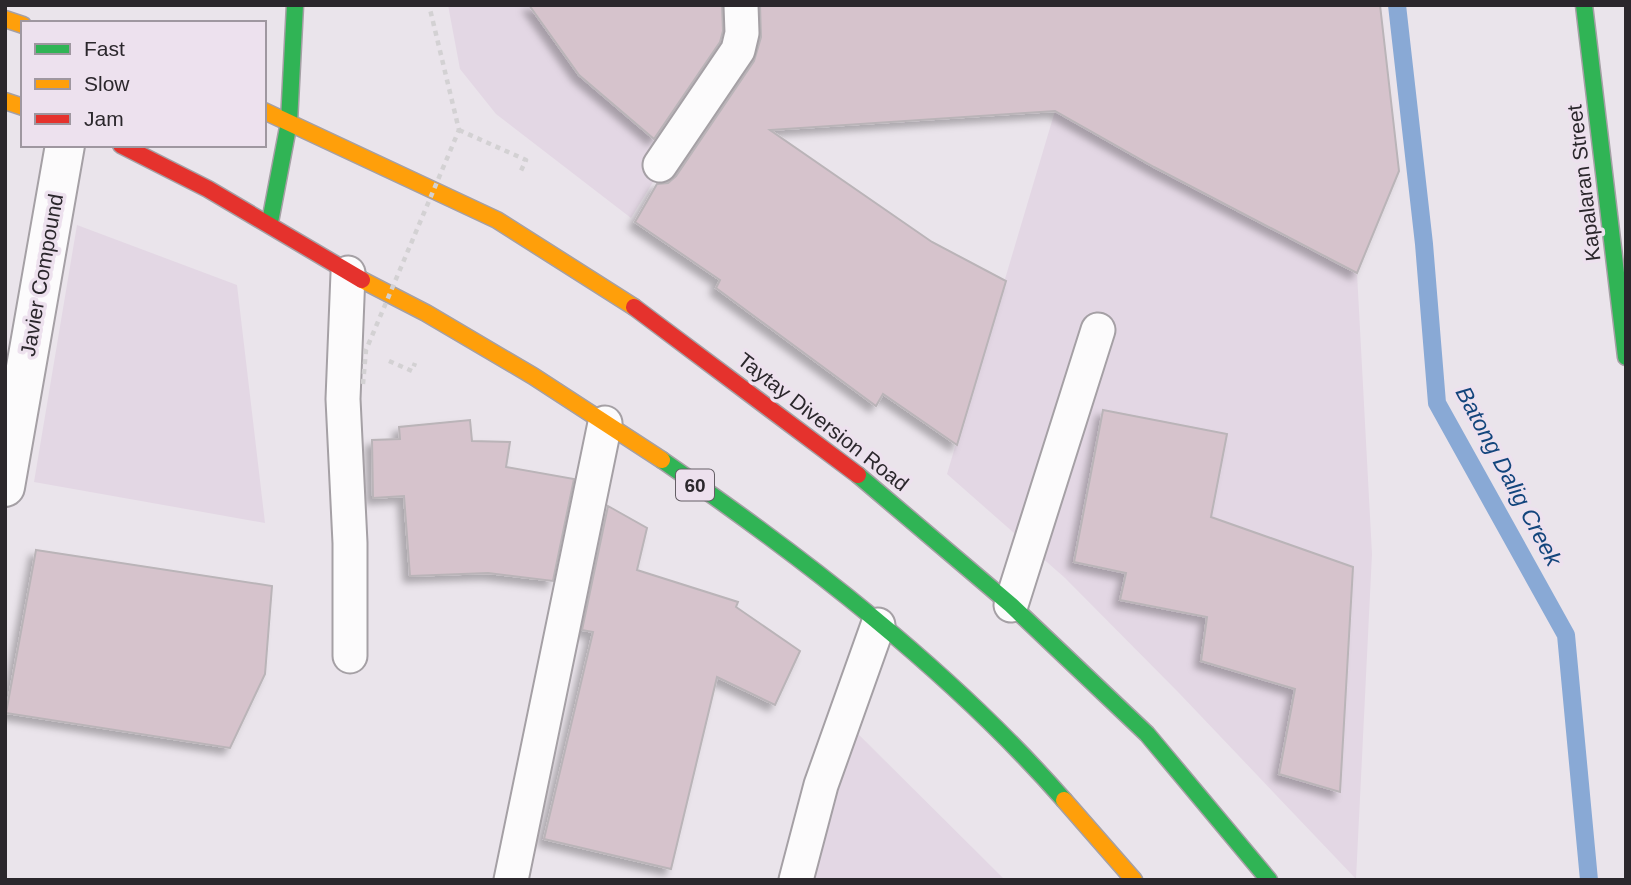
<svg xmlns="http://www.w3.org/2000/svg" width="1631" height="885" viewBox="0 0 1631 885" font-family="Helvetica,sans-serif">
  <defs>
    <filter id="shadow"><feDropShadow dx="-6" dy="6" stdDeviation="3.5" flood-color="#0004"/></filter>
  </defs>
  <rect width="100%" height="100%" fill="#eae4eb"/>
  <g fill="#e3d7e4">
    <polygon points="448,5 1380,5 1399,171 1357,273 1372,554 1356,879 1179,693 1065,578 947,474 1055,111 855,124 763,108 714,82 631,218 496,114 460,69"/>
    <polygon points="77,225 237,285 265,523 34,482"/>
    <polygon points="850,726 1005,880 809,880"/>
  </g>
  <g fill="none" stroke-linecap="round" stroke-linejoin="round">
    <polyline stroke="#89a9d5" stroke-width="18" points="1397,5 1424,244 1437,403 1566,635 1589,880"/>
  </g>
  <g fill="#d6c3cc" stroke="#bab4b8" stroke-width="2" filter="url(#shadow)">
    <polygon points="529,5 722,5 723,31 720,42 654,139 579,75"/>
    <polygon points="760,5 1380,5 1399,171 1357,273 1154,167 1055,111 770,130 932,242 1006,281 957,445 883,394 876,406 716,288 720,280 635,222 657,184 668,183 676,176 754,61 761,37"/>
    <polygon points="1103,410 1227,434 1211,517 1353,567 1340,792 1279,774 1295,689 1201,661 1207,617 1120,600 1126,573 1074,562"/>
    <polygon points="470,420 472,441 510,442 506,467 574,479 553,581 488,573 410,576 404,496 373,498 372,440 400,439 399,427"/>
    <polygon points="608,506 647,528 637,570 738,602 736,607 800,651 775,705 717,677 671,869 544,839 593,632 582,630"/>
    <polygon points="36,550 272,586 265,674 230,748 6,713"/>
  </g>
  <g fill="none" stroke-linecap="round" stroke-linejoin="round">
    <g stroke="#a5a0a5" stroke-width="37">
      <g id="lane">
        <polyline points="660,165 738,50 742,33 741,5"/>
        <polyline points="348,273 343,399 350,543 350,656"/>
        <polyline points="1011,605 1098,330"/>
        <polyline points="511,880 605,423"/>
        <polyline points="796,880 821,785 878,625"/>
      </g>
    </g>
    <g stroke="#a5a0a5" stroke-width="42">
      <polyline id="street" points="5,487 65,145"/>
    </g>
    <g stroke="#a5a0a5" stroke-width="19">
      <g id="fast">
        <polyline points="1584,5 1626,357"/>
        <polyline points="270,222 289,122 295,5"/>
        <path d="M662,460C804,558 950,670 1064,800"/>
        <polyline points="858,475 1011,605 1147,734 1269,880"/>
      </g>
    </g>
    <g stroke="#a5a0a5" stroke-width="19">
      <g id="slow">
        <polyline points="5,19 23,25"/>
        <polyline points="5,101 23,107"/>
        <polyline points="264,111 497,220 634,307"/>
        <polyline points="362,280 426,313 533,376 662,460"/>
        <polyline points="1064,800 1134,880"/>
      </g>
    </g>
    <g stroke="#a5a0a5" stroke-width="19">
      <g id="jam">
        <polyline points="121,145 208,189 362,280"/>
        <polyline points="634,307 858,475"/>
      </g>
    </g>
    <g stroke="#d3d1d3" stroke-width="4.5" stroke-dasharray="5 5" stroke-linecap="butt">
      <polyline points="459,130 526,160 519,175"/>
      <polyline points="389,361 412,371 415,363"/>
    </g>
    <use href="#lane" stroke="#fcfbfc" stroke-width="33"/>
    <use href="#street" stroke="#fcfbfc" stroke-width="38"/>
    <use href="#fast" stroke="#30b455" stroke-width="16"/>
    <use href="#slow" stroke="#ff9f0a" stroke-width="16"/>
    <use href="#jam" stroke="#e5322d" stroke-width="16"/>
    <polyline stroke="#d3d1d3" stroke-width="4.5" stroke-dasharray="5 5" stroke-linecap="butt" points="363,384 366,350 459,130 429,5"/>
  </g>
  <g text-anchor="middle" stroke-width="7" stroke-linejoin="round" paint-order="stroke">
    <rect fill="#ede1ee" stroke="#655f66" stroke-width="2" x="676" y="469.5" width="38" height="31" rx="5"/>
    <g font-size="19" font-weight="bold" fill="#2b272c">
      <text x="695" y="492">60</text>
    </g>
    <g font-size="21" fill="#2b272c" stroke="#ede1ee">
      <text transform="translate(1584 183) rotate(-97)" y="7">Kapalaran Street</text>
      <text transform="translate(42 275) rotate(-80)" y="7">Javier Compound</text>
      <text transform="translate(823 422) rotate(38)" y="7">Taytay Diversion Road</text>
    </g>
    <g font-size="23" font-style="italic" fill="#13457c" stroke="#ede1ee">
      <text transform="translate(1509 476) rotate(62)" y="8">Batong Dalig Creek</text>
    </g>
  </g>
  <rect width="1631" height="885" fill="none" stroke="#2b272c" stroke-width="14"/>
  <rect x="21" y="21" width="245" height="126" fill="#ede1ee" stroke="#9f97a0" stroke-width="2"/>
  <rect x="35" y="44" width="35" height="10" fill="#30b455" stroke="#9f97a0" stroke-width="2"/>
  <text x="84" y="56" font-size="21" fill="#2b272c">Fast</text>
  <rect x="35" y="79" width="35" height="10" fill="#ff9f0a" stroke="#9f97a0" stroke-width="2"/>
  <text x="84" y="91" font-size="21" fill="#2b272c">Slow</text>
  <rect x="35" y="114" width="35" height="10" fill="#e5322d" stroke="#9f97a0" stroke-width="2"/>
  <text x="84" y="126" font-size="21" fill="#2b272c">Jam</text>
</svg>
